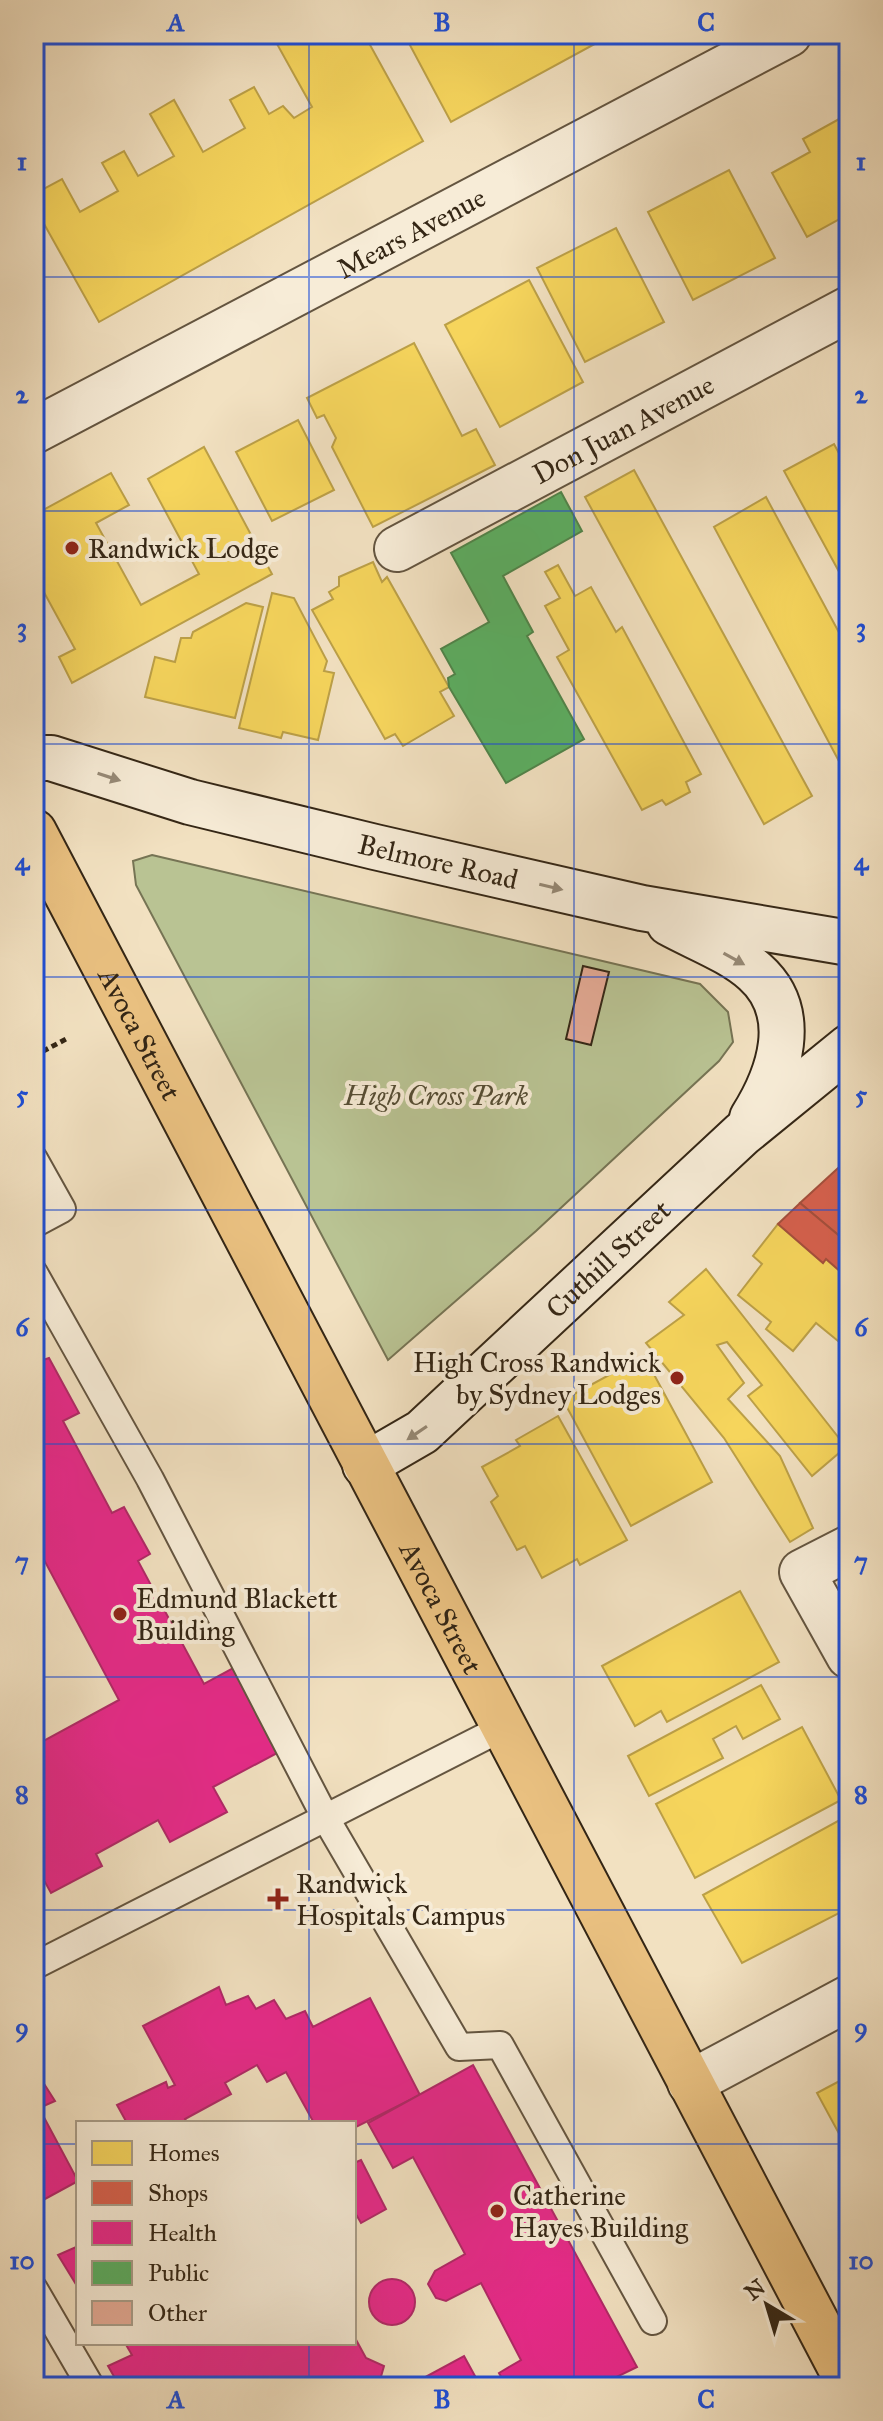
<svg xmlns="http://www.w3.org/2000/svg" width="883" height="2421" viewBox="0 0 883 2421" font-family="'IM FELL Great Primer',serif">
  <rect width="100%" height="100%" fill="#f2e1c1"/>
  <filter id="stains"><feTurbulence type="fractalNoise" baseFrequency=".0025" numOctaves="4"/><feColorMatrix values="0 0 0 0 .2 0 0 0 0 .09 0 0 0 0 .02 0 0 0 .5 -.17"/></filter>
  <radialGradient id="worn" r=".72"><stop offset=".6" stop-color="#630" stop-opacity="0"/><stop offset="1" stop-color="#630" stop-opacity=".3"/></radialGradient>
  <polygon fill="#b9c393" stroke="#767454" stroke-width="2" points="152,855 700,984 728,1012 733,1042 719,1061 536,1231 388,1360 136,885 133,861"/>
  <g fill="#f6d55c" stroke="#bca047" stroke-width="2">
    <polygon points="295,34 364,34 423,141 99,322 34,206 34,194 62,179 80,212 118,191 102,163 124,151 138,176 174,156 150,114 174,100 203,152 245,128 230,100 254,87 269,114 283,106 294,118 312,107 277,44"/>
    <polygon points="404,34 430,34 432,39 441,34 613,34 451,122"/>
    <polygon points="841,118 846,129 849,128 849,214 807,237 772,173 810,152 803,139"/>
    <polygon points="729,170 775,258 693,300 648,212"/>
    <polygon points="616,228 664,322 585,362 537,268"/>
    <polygon points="529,280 583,382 500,427 445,325"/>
    <polygon points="414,343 462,436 476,429 495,465 373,527 332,447 336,438 324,415 317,418 307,398"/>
    <polygon points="298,420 334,490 272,521 236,452"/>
    <polygon points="834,444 849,472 849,590 784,471"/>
    <polygon points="204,447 272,574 72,683 59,657 75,649 34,574 34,515 111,473 129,505 96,523 141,605 199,574 148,479"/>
    <polygon points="634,470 812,796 764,824 585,497"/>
    <polygon points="766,497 849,651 849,780 714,527"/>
    <polygon points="373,562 382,582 387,577 449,687 440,692 454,716 403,746 395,734 385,739 312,610 333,599 329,592 339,586 339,577"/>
    <polygon points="558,565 575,596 591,587 616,632 622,627 701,774 686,782 690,792 666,805 662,800 642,810 557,657 569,650 545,606 560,598 545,572"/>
    <polygon points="272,593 294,598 327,661 324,671 334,673 318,740 283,732 281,738 239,728"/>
    <polygon points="246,603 263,607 235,718 145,697 155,657 175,662 181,638 191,638 193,632"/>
    <polygon points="778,1224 823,1263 826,1259 849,1279 849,1350 816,1323 793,1351 766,1329 771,1322 738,1295 762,1264 753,1256"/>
    <polygon points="706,1269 846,1447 812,1476 748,1396 762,1385 727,1342 717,1345 744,1383 728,1399 780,1456 813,1528 790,1542 724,1438 646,1343 684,1315 669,1302"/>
    <polygon points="644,1356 712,1482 631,1526 563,1400"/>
    <polygon points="558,1416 627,1540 580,1565 577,1559 542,1578 525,1546 517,1550 491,1502 498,1496 482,1467 520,1446 516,1440"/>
    <polygon points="740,1591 779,1662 667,1722 661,1711 635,1726 602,1666"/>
    <polygon points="761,1685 780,1719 743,1739 736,1726 713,1739 723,1758 649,1796 628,1756"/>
    <polygon points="802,1727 841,1800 695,1878 656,1804"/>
    <polygon points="849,1815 849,1908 742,1963 703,1895"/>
    <polygon points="849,2076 849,2152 817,2093"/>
  </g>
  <g fill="#d6604d" stroke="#a54f3c" stroke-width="2">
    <polygon points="849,1158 849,1244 800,1203"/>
    <polygon points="800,1203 849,1244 849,1279 826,1259 823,1263 778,1224"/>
  </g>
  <g fill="#e7298a" stroke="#b12867" stroke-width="2">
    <polygon points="49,1358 79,1413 63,1421 112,1513 124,1507 150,1554 138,1561 204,1684 235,1667 279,1752 213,1787 227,1812 170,1842 158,1820 96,1854 102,1866 51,1893 45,1882 34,1887 34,1746 119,1700 34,1541 34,1363"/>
    <polygon points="219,1987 226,2005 248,1996 256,2009 274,2000 286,2019 305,2011 313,2027 370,1998 420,2095 354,2128 354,2123 314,2123 286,2072 267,2082 257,2065 225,2083 231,2094 185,2119 187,2123 127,2123 117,2105 166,2082 168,2088 175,2085 143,2026"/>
    <polygon points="473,2065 637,2367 596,2387 507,2387 499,2373 521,2360 481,2283 446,2301 436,2298 428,2284 435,2271 465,2254 413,2157 393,2168 368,2123"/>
    <polygon points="34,2068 55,2101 39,2108 78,2181 34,2205"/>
    <polygon points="361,2160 386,2209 361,2223 357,2216 354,2218 354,2163"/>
    <polygon points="76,2247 78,2251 77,2286 58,2255"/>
    <circle cx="392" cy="2302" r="23"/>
    <polygon points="354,2336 366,2358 384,2366 378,2387 120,2387 108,2366 132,2355 125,2343 354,2343"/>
    <polygon points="464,2356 481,2387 407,2387"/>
  </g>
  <polygon fill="#5aae61" stroke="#4f854a" stroke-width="2" points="561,492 582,531 503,576 533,632 527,636 584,739 506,783 449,687 448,678 455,674 441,649 489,622 451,553"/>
  <polygon fill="#e4aa95" stroke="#342615" stroke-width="2" points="583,966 609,972 591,1045 566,1039"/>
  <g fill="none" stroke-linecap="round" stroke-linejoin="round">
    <g stroke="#645540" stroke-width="30">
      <g id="lane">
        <polyline points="34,1159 62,1209 34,1224"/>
        <polyline points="34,1273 150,1479 325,1817 459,2047 500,2045 653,2321"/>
        <polyline points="34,1966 502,1728"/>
        <polyline points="34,2289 91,2387"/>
      </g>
    </g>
    <g stroke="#645540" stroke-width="48">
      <g id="street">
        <path id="s1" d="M34,431L789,34"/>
        <path id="s2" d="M397,549L849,309"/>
        <polyline points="849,1548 802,1572 849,1656"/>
        <polyline points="690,2083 849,1998"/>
      </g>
    </g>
    <g stroke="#342615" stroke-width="48">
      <g id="secondary">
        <path id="s3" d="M34,758H51L190,802L375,847L642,908L849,943"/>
        <path d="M669,923C696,938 732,951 755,972C801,1013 779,1075 752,1118"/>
        <path id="s4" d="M365,1465L422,1432L742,1134L849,1047"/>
      </g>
    </g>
    <g stroke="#342615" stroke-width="48">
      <g id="primary">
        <path id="s5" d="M34,832L849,2384"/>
      </g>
    </g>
    <polyline stroke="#342615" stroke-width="5" stroke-dasharray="6 4" stroke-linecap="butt" points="34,1056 68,1038"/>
    <use href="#lane" stroke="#f7ecd7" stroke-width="26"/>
    <use href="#street" stroke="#f7ecd7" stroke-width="44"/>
    <use href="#secondary" stroke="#f7ecd7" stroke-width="44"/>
    <use href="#primary" stroke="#e9c080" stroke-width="44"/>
  </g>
  <defs><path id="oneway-solid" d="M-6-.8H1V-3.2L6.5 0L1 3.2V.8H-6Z" transform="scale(2)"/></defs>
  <g fill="#968976">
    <use href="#oneway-solid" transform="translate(109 777) rotate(18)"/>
    <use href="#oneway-solid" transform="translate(551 887) rotate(13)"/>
    <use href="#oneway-solid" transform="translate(734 959) rotate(29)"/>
    <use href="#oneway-solid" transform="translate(417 1433) rotate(146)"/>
  </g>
  <path fill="none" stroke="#1d4ed8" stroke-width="2" stroke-opacity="0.55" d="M309,34V2123M574,34V2387M34,277H849M34,511H849M34,744H849M34,977H849M34,1210H849M34,1444H849M34,1677H849M34,1910H849M34,2144H78M354,2144H849M309,2343V2387"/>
  <g fill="#8f2418" stroke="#f7ecd7" stroke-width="3">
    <circle cx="72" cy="548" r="8"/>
    <circle cx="677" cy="1378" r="8"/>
    <circle cx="120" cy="1614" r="8"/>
    <path d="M274 1887h8v8h8v8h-8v8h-8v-8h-8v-8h8z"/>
    <circle cx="497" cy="2211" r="8"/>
  </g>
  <g text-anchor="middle" stroke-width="8" stroke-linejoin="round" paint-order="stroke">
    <g font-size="28" fill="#342615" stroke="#f7ecd7">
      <text dy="10" stroke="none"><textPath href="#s1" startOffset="426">Mears Avenue</textPath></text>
      <text dy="10" stroke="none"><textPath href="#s2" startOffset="256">Don Juan Avenue</textPath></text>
      <text dy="10" stroke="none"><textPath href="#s3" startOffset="418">Belmore Road</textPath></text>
      <text dy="10" stroke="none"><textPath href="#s5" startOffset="228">Avoca Street</textPath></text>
      <text dy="10" stroke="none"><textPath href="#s4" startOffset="320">Cuthill Street</textPath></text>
      <text dy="10" stroke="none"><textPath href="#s5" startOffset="876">Avoca Street</textPath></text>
    </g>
    <g font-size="28" fill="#342615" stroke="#f7ecd7" text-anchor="start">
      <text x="88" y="558">Randwick Lodge</text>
      <text x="661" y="1372" text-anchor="end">High Cross Randwick<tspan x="661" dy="32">by Sydney Lodges</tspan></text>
      <text x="136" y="1608">Edmund Blackett<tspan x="136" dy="32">Building</tspan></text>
      <text x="296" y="1893">Randwick<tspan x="296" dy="32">Hospitals Campus</tspan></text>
      <text x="513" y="2205">Catherine<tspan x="513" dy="32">Hayes Building</tspan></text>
    </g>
    <g font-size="28" font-style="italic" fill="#554d34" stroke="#f7ecd7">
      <text x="436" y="1105">High Cross Park</text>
    </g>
  </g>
  <rect width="883" height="2421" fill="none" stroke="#f2e1c1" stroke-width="88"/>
  <rect x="76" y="2121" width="280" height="224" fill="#f7ecd7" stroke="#a99d89" stroke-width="2"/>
  <rect x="92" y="2141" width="40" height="24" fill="#f6d55c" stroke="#a99d89" stroke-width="2"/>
  <text x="148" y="2161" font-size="24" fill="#342615">Homes</text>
  <rect x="92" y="2181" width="40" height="24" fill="#d6604d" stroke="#a99d89" stroke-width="2"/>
  <text x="148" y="2201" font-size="24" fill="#342615">Shops</text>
  <rect x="92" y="2221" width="40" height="24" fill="#e7298a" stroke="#a99d89" stroke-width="2"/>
  <text x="148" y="2241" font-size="24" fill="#342615">Health</text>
  <rect x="92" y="2261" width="40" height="24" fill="#5aae61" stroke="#a99d89" stroke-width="2"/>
  <text x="148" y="2281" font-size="24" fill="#342615">Public</text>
  <rect x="92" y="2301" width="40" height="24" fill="#e4aa95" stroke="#a99d89" stroke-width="2"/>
  <text x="148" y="2321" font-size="24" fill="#342615">Other</text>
  <g transform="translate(767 2305) rotate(322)" stroke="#f7ecd7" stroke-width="6" paint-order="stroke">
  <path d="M0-6L14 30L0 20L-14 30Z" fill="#342615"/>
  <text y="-12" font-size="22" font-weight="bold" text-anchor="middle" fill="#342615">N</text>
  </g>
  <rect x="44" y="44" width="795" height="2333" fill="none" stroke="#1d4ed8" stroke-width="3"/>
  <g font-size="26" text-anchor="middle" font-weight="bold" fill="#1d4ed8">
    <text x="176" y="31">A</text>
    <text x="442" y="31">B</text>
    <text x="706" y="31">C</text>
    <text x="22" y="170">1</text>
    <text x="861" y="170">1</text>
    <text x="22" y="403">2</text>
    <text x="861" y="403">2</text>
    <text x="22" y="636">3</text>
    <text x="861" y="636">3</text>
    <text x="22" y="870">4</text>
    <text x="861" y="870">4</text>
    <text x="22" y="1103">5</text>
    <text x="861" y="1103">5</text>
    <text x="22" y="1336">6</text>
    <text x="861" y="1336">6</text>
    <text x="22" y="1570">7</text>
    <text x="861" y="1570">7</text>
    <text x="22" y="1803">8</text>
    <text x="861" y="1803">8</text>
    <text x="22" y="2036">9</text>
    <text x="861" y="2036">9</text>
    <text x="22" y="2269">10</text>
    <text x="861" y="2269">10</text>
    <text x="176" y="2408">A</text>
    <text x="442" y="2408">B</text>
    <text x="706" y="2408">C</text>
  </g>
  <rect width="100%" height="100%" filter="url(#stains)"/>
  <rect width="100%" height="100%" fill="url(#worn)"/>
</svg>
